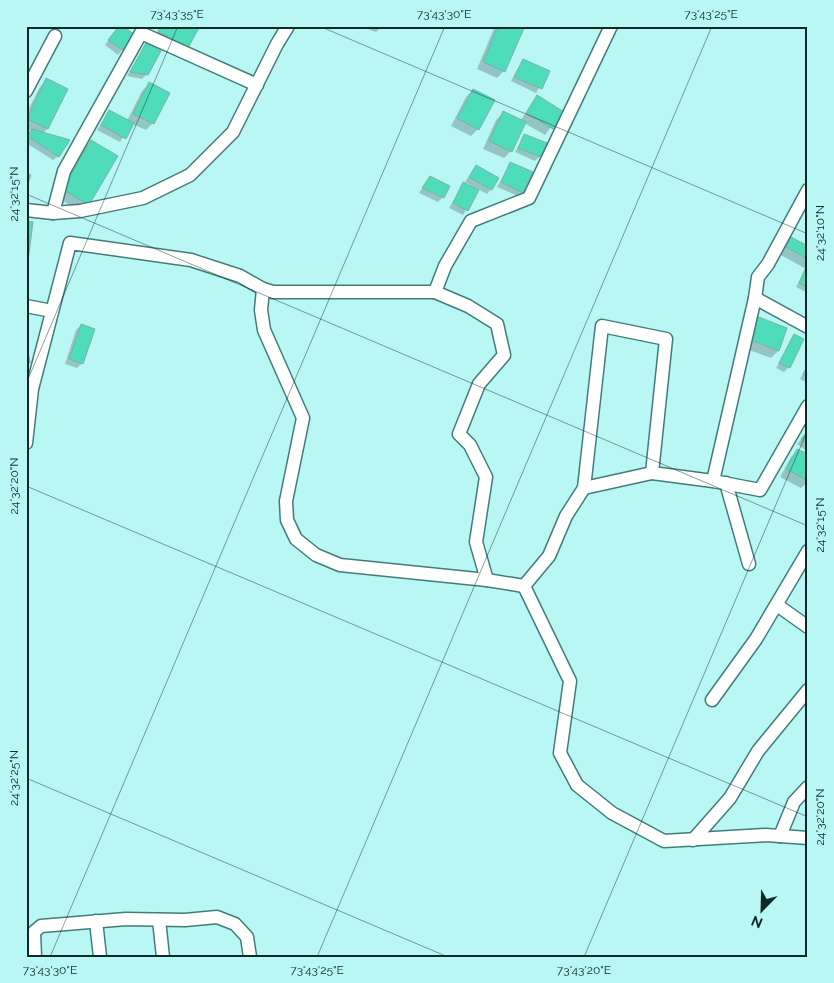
<svg xmlns="http://www.w3.org/2000/svg" width="834" height="983" viewBox="0 0 834 983" font-family="Raleway,sans-serif">
  <rect width="100%" height="100%" fill="#b9f7f5"/>
  <g fill="#0003">
    <polygon points="160,26 199,26 187,48 153,39"/>
    <polygon points="360,26 383,26 376,32"/>
    <polygon points="495,26 524,26 504,71 497,78 477,69"/>
    <polygon points="116,30 133,36 118,55 105,45"/>
    <polygon points="146,44 147,74 142,79 127,76"/>
    <polygon points="523,60 548,72 536,93 511,81"/>
    <polygon points="47,80 66,89 47,129 43,133 58,156 53,160 26,143 26,137 31,131 26,129 26,114 40,87"/>
    <polygon points="149,84 153,123 146,130 132,124 120,142 97,130 109,112 127,121 142,91"/>
    <polygon points="473,90 493,101 478,129 471,136 451,126 466,97"/>
    <polygon points="537,97 562,112 545,135 524,123 511,151 504,158 483,149 496,120 503,113 520,121"/>
    <polygon points="525,135 540,156 535,161 515,152"/>
    <polygon points="91,141 88,204 81,211 56,197 84,148"/>
    <polygon points="511,163 522,192 518,196 497,187"/>
    <polygon points="476,166 491,189 487,194 478,189 463,215 449,208 463,184 470,187 471,185 465,182"/>
    <polygon points="430,177 443,197 438,202 419,193"/>
    <polygon points="791,238 808,247 808,293 796,287 806,269 779,254"/>
    <polygon points="81,325 93,329 81,364 77,368 65,364 76,330"/>
    <polygon points="750,325 786,329 778,351 771,358 741,347"/>
    <polygon points="794,335 789,367 784,372 776,368"/>
    <polygon points="808,364 808,383 800,379"/>
    <polygon points="808,419 808,428 804,426"/>
    <polygon points="808,431 808,452 797,444"/>
    <polygon points="798,450 808,456 808,482 801,488 780,477 791,457"/>
  </g>
  <g fill="#4edcbb" stroke="#7cb2a2">
    <polygon points="119,26 123,26 135,35 124,51 108,40"/>
    <polygon points="162,26 200,26 188,48 159,32"/>
    <polygon points="498,26 525,26 505,72 483,62"/>
    <polygon points="146,43 161,51 148,75 130,72"/>
    <polygon points="523,59 550,71 542,89 514,77"/>
    <polygon points="46,78 68,89 48,129 27,119"/>
    <polygon points="149,82 170,93 154,124 133,114"/>
    <polygon points="473,89 495,100 479,130 457,118"/>
    <polygon points="537,95 564,112 553,129 526,113"/>
    <polygon points="109,110 134,123 126,139 101,125"/>
    <polygon points="503,111 526,122 512,152 489,141"/>
    <polygon points="32,129 70,140 59,157 27,136"/>
    <polygon points="524,134 547,143 541,157 518,148"/>
    <polygon points="91,140 118,156 89,205 62,189"/>
    <polygon points="510,162 533,172 523,193 501,182"/>
    <polygon points="476,165 499,178 492,190 469,177"/>
    <polygon points="26,174 31,175 26,189"/>
    <polygon points="430,176 450,186 444,198 422,188"/>
    <polygon points="463,182 479,190 468,211 453,203"/>
    <polygon points="26,221 33,222 28,261 26,260"/>
    <polygon points="791,237 808,246 808,259 786,247"/>
    <polygon points="806,267 808,267 808,287 799,283"/>
    <polygon points="756,316 787,328 779,351 748,339"/>
    <polygon points="81,324 95,329 83,364 69,359"/>
    <polygon points="794,334 804,339 790,368 779,363"/>
    <polygon points="26,340 30,363 26,364"/>
    <polygon points="808,366 808,377 803,374"/>
    <polygon points="808,430 808,444 801,439"/>
    <polygon points="797,449 808,454 808,481 786,469"/>
  </g>
  <g fill="none" stroke-linecap="round" stroke-linejoin="round">
    <g stroke="#417c7b" stroke-width="15">
      <g id="minor">
        <polyline points="26,91 55,36"/>
        <polyline points="26,210 53,213 80,211 143,198 190,175 233,132 277,44 288,26"/>
        <polyline points="53,213 64,171 141,33 257,85"/>
        <polyline points="263,289 261,310 264,330 303,418 286,501 287,520 296,539 316,555 340,565 487,580"/>
        <polyline points="755,298 758,277 768,264 808,190"/>
        <polyline points="26,306 52,311"/>
        <polyline points="808,327 755,298 713,481 760,490 808,406"/>
        <polyline points="26,443 32,389 70,243 191,260 240,276 263,289 273,292 435,292"/>
        <polyline points="713,481 652,473 666,339 602,326 584,488 566,516 549,556 524,586 570,681 560,753 577,785 612,813 664,841 766,835 808,838"/>
        <polyline points="726,483 749,564"/>
        <polyline points="584,488 652,473"/>
        <polyline points="524,586 487,580 476,542 486,477 470,445 459,434 479,384 504,355 497,324 468,306 435,292 445,266 471,221 529,198 611,26"/>
        <polyline points="777,605 808,627"/>
        <polyline points="712,700 756,639 808,551"/>
        <polyline points="780,836 794,802 808,787"/>
        <polyline points="693,840 730,798 758,751 808,690"/>
        <polyline points="159,920 163,957"/>
        <polyline points="96,921 100,957"/>
        <polyline points="35,957 34,932 41,926 126,919 185,920 217,917 235,924 247,937 250,957"/>
      </g>
    </g>
    <use href="#minor" stroke="#fff" stroke-width="12"/>
  </g>
  <path fill="none" stroke="#0f2828" stroke-width="1" stroke-opacity="0.45" d="M319,26L808,234M26,194L808,526M26,384L178,26M26,486L808,817M26,778L448,957M50,957L445,26M317,957L712,26M584,957L808,429"/>
  <rect width="834" height="983" fill="none" stroke="#b9f7f5" stroke-width="55"/>
  <g transform="translate(762 910) rotate(203)" stroke="#b9f7f5" stroke-width="4" paint-order="stroke">
  <path d="M0-4L9 19L0 12L-9 19Z" fill="#0f2828"/>
  <text y="-8" font-size="14" font-weight="bold" text-anchor="middle" fill="#0f2828">N</text>
  </g>
  <rect x="28" y="28" width="778" height="928" fill="none" stroke="#0f2828" stroke-width="2"/>
  <g font-size="12" text-anchor="middle" fill="#0f2828">
    <text x="177" y="18">73°43'35"E</text>
    <text x="444" y="18">73°43'30"E</text>
    <text x="711" y="18">73°43'25"E</text>
    <text transform="translate(14 194) rotate(-90)" y="4">24°32'15"N</text>
    <text transform="translate(820 233) rotate(-90)" y="4">24°32'10"N</text>
    <text transform="translate(14 486) rotate(-90)" y="4">24°32'20"N</text>
    <text transform="translate(820 525) rotate(-90)" y="4">24°32'15"N</text>
    <text transform="translate(14 778) rotate(-90)" y="4">24°32'25"N</text>
    <text transform="translate(820 817) rotate(-90)" y="4">24°32'20"N</text>
    <text x="50" y="974">73°43'30"E</text>
    <text x="317" y="974">73°43'25"E</text>
    <text x="584" y="974">73°43'20"E</text>
  </g>
</svg>
